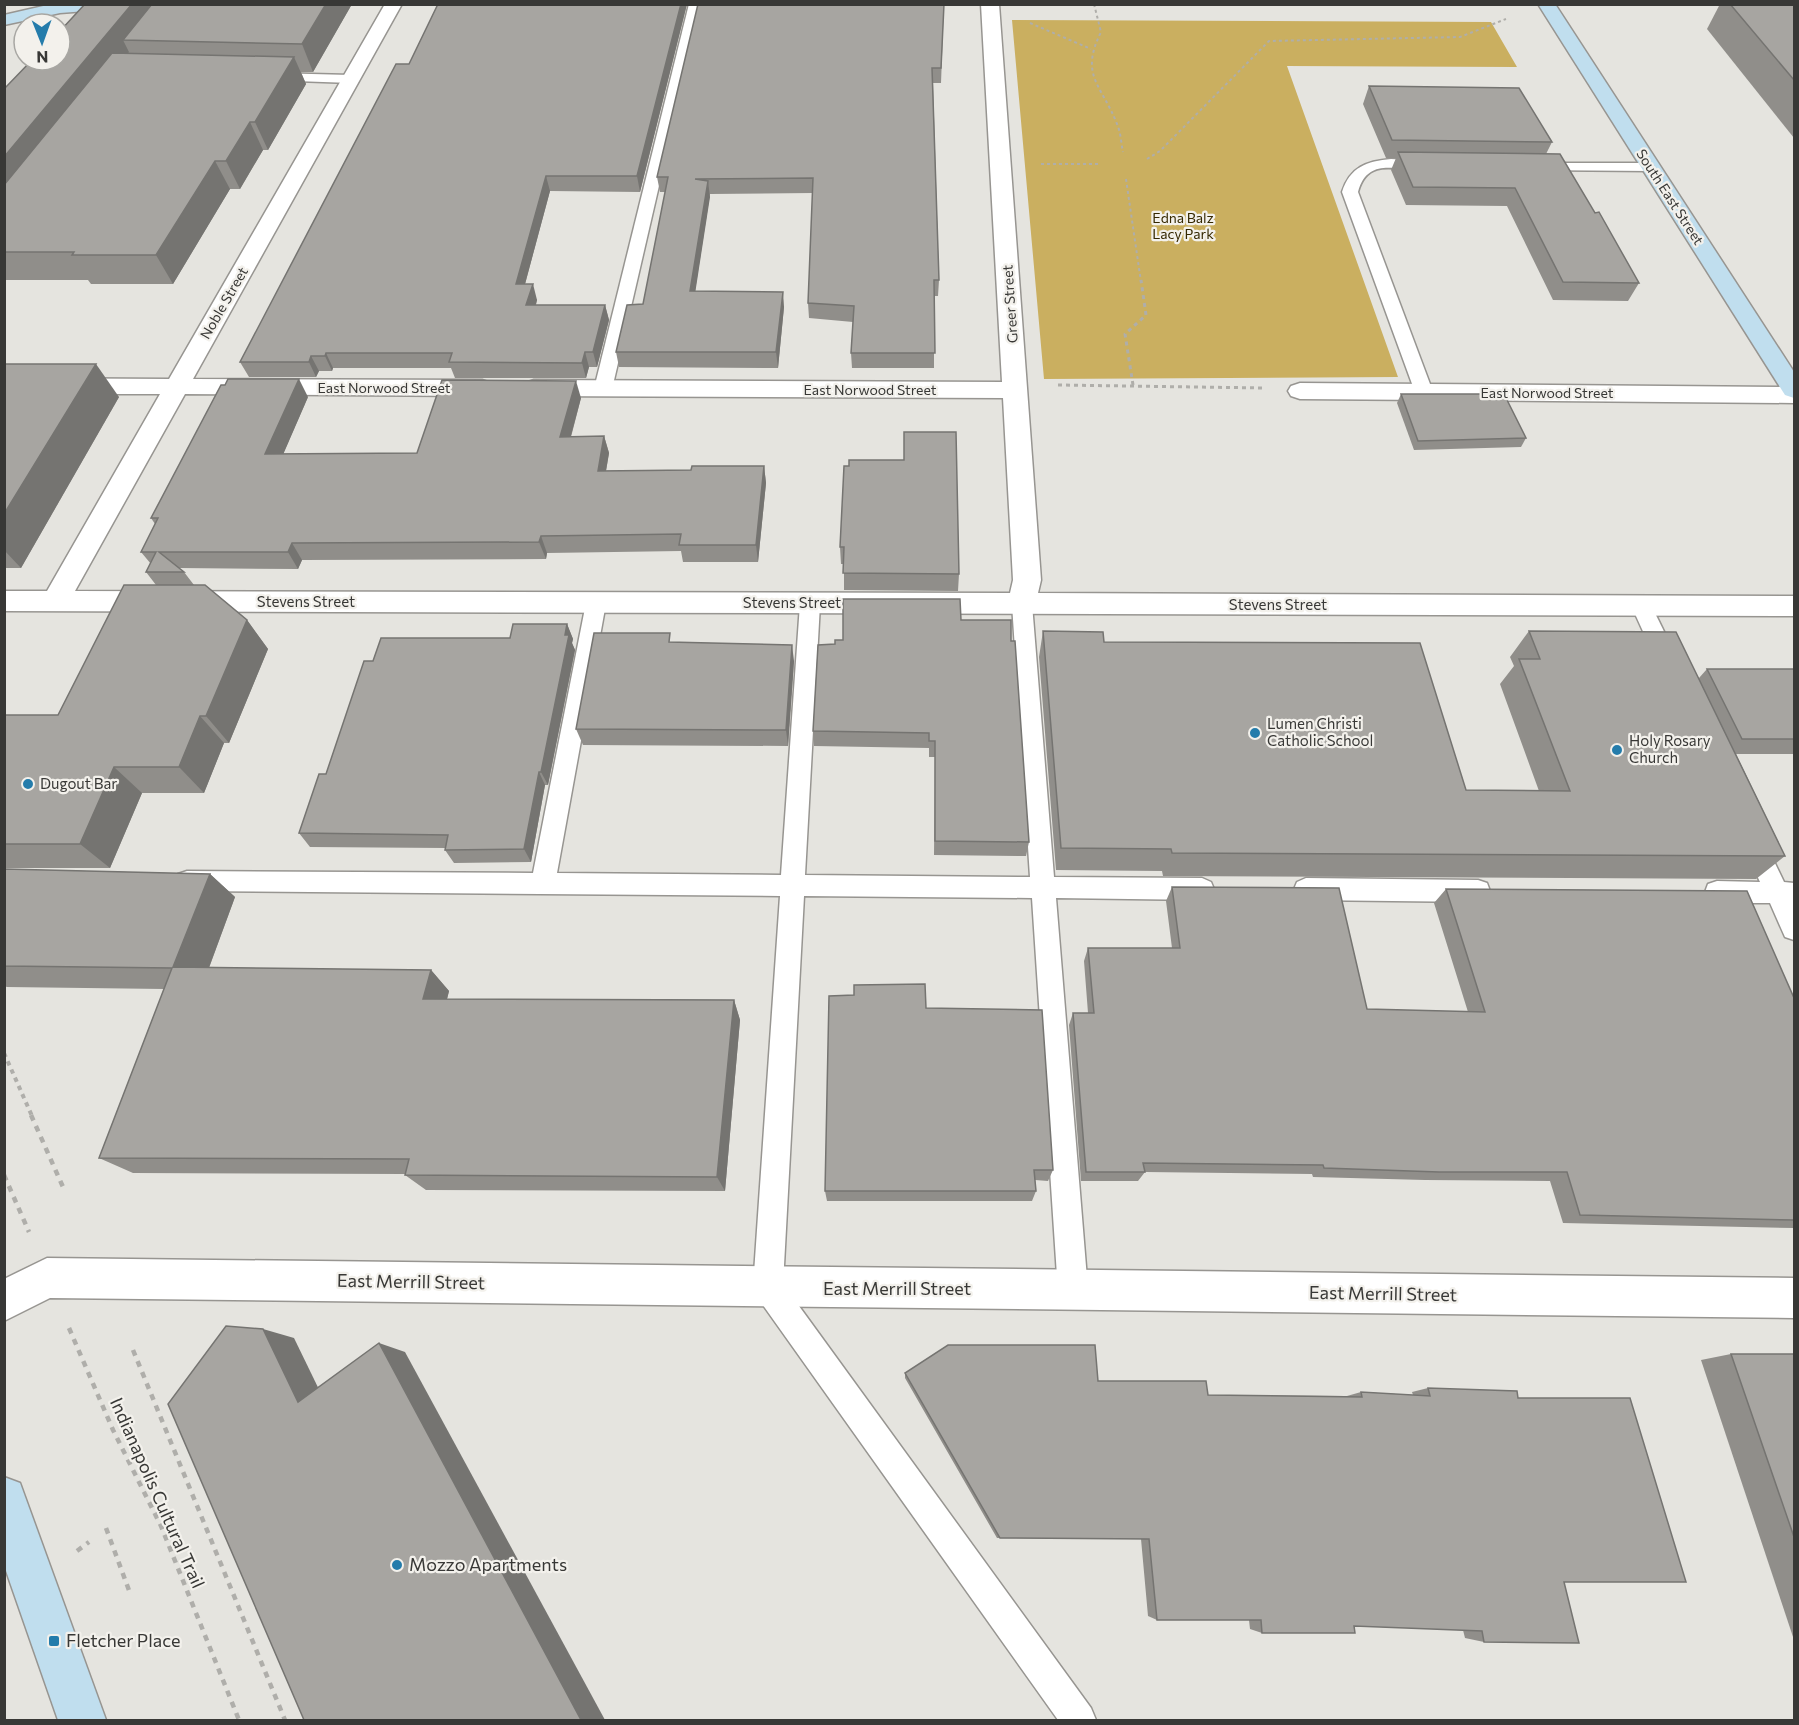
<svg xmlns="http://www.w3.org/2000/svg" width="1799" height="1725" viewBox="0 0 1799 1725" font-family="Commissioner,sans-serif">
  <rect width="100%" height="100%" fill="#e5e4df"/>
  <polygon fill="#caaf60" points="1012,20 1491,22 1517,67 1287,66 1398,377 1044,379"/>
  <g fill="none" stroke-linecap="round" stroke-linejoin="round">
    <g stroke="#979591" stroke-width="3">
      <g id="lane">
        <polygon points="689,4 701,4 612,389 603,395 594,389"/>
        <polygon points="272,73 351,75 358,79 351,83 267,80 265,77"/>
        <path d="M1391,159L1427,161L1434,165C1418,183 1370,146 1358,192L1433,392L1424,398L1415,392L1342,192C1350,167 1367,161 1391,159Z"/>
        <polygon points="1536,163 1650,163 1657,167 1650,171 1531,170 1529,167 1531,164"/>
        <polygon points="596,595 603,598 606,603 557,873 781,875 800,604 803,599 810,596 817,599 820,604 805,875 1030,877 1012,604 1015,599 1022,596 1029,599 1032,604 1054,877 1202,878 1211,882 1214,889 1211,896 1202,900 1056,898 1088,1291 1083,1301 1073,1306 1063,1301 1058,1291 1032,898 804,896 783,1284 1091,1708 1096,1720 1058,1720 758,1298 753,1288 780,896 187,891 178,888 175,881 178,874 187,871 533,873 586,603 589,598"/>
        <polygon points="1641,597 1648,600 1651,605 1678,660 1675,666 1667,668 1659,666 1656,660 1631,605 1634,600"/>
        <polygon points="1753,831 1761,834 1784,882 1794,883 1794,940 1785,937 1770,903 1717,903 1708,900 1705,892 1708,884 1717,881 1760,882 1741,841 1745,834"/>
        <polygon points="1306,878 1478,880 1487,883 1490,891 1487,899 1478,902 1306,900 1297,896 1294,889 1297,882"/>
      </g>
    </g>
    <g stroke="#979591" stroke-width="3">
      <g id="street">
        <polygon points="385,4 402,4 193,379 482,380 491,383 494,388 491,393 482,396 185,394 75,591 1010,593 1013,580 1003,398 534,396 525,393 522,388 525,383 534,380 1002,382 981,4 999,4 1041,580 1038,593 1794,596 1794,616 4,611 4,591 47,591 160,394 4,394 4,378 169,379"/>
        <polygon points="1300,383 1794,387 1794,403 1300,399 1291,396 1288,391 1291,386"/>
        <polygon points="47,1258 1794,1278 1794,1318 50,1298 4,1321 4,1279"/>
      </g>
    </g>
    <g stroke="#979591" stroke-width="3">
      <g id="secondary">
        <polygon points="52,4 121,4 113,9 60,13 4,25 4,15"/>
        <polygon points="1538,4 1555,4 1794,372 1794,398 1785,395"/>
        <polygon points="4,1477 20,1483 106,1720 58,1720 4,1565"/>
      </g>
    </g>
    <g stroke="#afaeaa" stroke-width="2" stroke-dasharray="3 3" stroke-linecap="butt">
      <path d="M1094,4L1101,32C1079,76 1102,85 1117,124C1121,133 1121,143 1123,152"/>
      <polyline points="1030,23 1091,49"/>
      <polyline points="1147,159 1160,151 1269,41 1460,37 1506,19"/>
      <polyline points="1041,164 1101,164"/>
      <polyline points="1126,179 1141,282"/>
    </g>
    <g stroke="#afaeaa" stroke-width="3" stroke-dasharray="4 4" stroke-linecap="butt">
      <polyline points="1058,385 1264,388"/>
      <polyline points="1133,385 1125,334 1146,315 1141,280"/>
    </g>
    <polyline stroke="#afaeaa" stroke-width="4" stroke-dasharray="4.5 4.5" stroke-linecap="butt" points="4,1053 32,1116"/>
    <g stroke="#afaeaa" stroke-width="4.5" stroke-dasharray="6 6" stroke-linecap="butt">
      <polyline points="31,1115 63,1187"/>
      <polyline points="4,1175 29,1232"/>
      <polyline points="69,1328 113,1430 161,1526 239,1720"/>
      <polyline points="133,1350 285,1720"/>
      <polyline points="106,1528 130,1593"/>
      <polyline points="77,1551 89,1542"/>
    </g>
    <use href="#lane" fill="#fff" fill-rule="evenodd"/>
    <use href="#street" fill="#fff" fill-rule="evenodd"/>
    <use href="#secondary" fill="#c0deee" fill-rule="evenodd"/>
  </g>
  <g fill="#908e8a">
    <polygon points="85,4 352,4 313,72 301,72 306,84 268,150 263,150 240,189 230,189 173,284 91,284 88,280 4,280 4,89"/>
    <polygon points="438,4 687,4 640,192 550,191 525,284 537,300 536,305 605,305 609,320 597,367 589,367 586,378 455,378 451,368 333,368 332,371 319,371 316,377 249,377 240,362 409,64"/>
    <polygon points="944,4 941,83 933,83 939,280 938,296 934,296 934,368 852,368 851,353 853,322 809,318 808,303 813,193 710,194 695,291 784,307 778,368 619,367 616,352 643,304 665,192 660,192 657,177"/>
    <polygon points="1720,4 1794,4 1794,138 1707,29"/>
    <polygon points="1369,86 1552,142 1546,154 1639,283 1628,301 1553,300 1507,206 1406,205 1391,170 1396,158 1386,158 1363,104"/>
    <polygon points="4,364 119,397 21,568 4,568"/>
    <polygon points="1401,394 1526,438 1521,447 1414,450 1397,403"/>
    <polygon points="308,397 283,454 417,453 581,398 571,437 604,436 609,453 606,471 691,470 764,466 766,483 758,562 683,562 681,551 547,553 546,559 302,560 298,569 179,568 184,572 194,585 247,620 268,649 229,743 224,743 204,793 142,793 110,868 4,868 4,715 58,715 156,585 146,572 151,564 141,552 155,524 151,518"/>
    <polygon points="904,460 959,574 958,591 844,590 844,564 841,564 840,547"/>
    <polygon points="961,620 1011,641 1029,842 1026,856 934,855 935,757 929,757 929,748 814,746 813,731 835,644 843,640"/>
    <polygon points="567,624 573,639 572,643 575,650 548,785 545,785 531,862 454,863 445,850 445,848 310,847 299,833 326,774 373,661 510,638"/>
    <polygon points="1043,631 1104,642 1466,790 1539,791 1500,684 1514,666 1510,657 1529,631 1699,678 1707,669 1794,669 1794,754 1736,754 1785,856 1756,879 1163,876 1162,871 1056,870 1039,657"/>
    <polygon points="673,642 794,661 788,746 583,745 576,729"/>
    <polygon points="4,869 210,874 235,897 209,968 431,970 449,991 447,999 734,1000 740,1020 725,1191 426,1190 405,1175 405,1174 133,1173 99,1158 164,989 7,987 4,986"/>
    <polygon points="1172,887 1367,1009 1468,1012 1434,903 1446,889 1794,998 1794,1228 1563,1223 1550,1181 1425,1180 1313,1177 1312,1174 1145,1172 1138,1181 1081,1181 1069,1025 1073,1013 1088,1013 1084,961 1088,948 1172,948 1166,901"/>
    <polygon points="926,1008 1053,1170 1048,1181 1035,1180 1036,1191 1032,1201 827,1201 825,1191"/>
    <polygon points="1731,1354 1794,1354 1794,1640 1701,1360"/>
    <polygon points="905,1373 1098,1381 1208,1395 1347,1396 1361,1392 1413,1395 1412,1392 1428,1388 1564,1582 1484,1642 1465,1638 1463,1630 1354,1626 1262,1633 1250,1629 1249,1620 1157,1620 1148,1616 1141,1539 997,1538 905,1378"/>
  </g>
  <g fill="#757471">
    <polygon points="132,4 168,4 123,40 129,52 4,209 4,157"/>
    <polygon points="326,4 352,4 313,72 302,44"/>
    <polygon points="681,4 687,4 640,192 637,176"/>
    <polygon points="294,57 306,84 268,150 255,122"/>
    <polygon points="250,122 263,150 240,189 226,161"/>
    <polygon points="215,161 230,189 173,284 156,255"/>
    <polygon points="546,176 550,191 521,299 516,284"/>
    <polygon points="708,181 710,197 693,307 690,291"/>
    <polygon points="533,284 537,300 531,320 526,305"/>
    <polygon points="783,292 784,307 778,368 776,352"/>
    <polygon points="605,305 609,320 597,367 593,352"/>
    <polygon points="585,352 589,367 586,378 582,363"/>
    <polygon points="326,353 333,368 332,371 325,356"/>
    <polygon points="311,356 319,371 316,377 309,362"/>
    <polygon points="96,364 119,397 21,568 4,550 4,514"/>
    <polygon points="299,379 308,397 276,471 265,454"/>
    <polygon points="576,381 581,398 566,454 560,437"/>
    <polygon points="604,436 609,453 603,488 598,471"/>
    <polygon points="764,466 766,483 758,562 756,545"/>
    <polygon points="541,536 547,553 546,559 539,542"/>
    <polygon points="292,543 302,560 298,569 288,552"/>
    <polygon points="247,620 268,649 229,743 206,716"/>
    <polygon points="567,624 573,639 572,643 575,650 548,785 541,772"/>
    <polygon points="792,645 794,661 788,746 786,730"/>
    <polygon points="200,716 224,743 204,793 179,767"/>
    <polygon points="114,767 142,793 110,868 80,844"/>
    <polygon points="539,772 545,785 531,862 524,849"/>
    <polygon points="210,874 235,897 201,989 173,967"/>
    <polygon points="431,970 449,991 442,1019 423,999"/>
    <polygon points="734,1000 740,1020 725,1191 717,1177"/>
    <polygon points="263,1329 294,1338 328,1408 298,1402"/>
    <polygon points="379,1343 405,1352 605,1720 581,1720"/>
  </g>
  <g fill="#a7a5a1" stroke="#757471" stroke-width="1.5">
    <polygon points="85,4 132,4 4,157 4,89 32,60 60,60 60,31"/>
    <polygon points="152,4 326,4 302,44 123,40"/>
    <polygon points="438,4 681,4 637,176 546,176 516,284 533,284 526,305 605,305 593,352 585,352 582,363 449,362 452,353 326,353 325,356 311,356 309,362 240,362 396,64 409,64"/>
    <polygon points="698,4 944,4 941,68 932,68 939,280 934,280 935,353 851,353 854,306 808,303 813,178 695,179 708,181 690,291 783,292 776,352 616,352 627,305 643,304 668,177 657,177"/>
    <polygon points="1730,4 1794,4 1794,80"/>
    <polygon points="112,53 294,57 255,122 250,122 226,161 215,161 156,255 72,255 74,252 4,252 4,185"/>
    <polygon points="1369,86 1519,88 1552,142 1392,140"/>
    <polygon points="1398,152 1560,154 1595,213 1599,212 1639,283 1563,282 1515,188 1413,187"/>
    <polygon points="4,364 96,364 4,514"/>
    <polygon points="228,379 299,379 265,454 417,453 442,380 576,381 560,437 604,436 598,471 691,470 692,466 764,466 756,545 679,545 681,534 541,536 539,542 292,543 288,552 159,552 184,572 146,572 156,552 141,552 158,518 151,518 221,385 225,385"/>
    <polygon points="1401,394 1504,394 1526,438 1418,441"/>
    <polygon points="904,432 956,432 959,574 843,573 844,547 840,547 844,466 849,466 849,460 904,460"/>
    <polygon points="124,585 205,585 247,620 206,716 200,716 179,767 114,767 80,844 4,844 4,715 58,715"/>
    <polygon points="843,599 960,599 961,620 1011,620 1011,641 1015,641 1029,842 935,841 935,741 929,741 929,733 813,731 818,645 835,644 835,640 843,640"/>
    <polygon points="513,624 567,624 565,635 569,635 541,772 539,772 524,849 445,850 448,835 299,833 319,774 326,774 364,661 373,661 381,638 510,638"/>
    <polygon points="1043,631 1103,632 1104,642 1420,643 1466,790 1570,791 1519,659 1540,659 1529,631 1676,632 1785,856 1172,853 1171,849 1061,848"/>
    <polygon points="594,633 670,633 669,642 792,645 786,730 576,729"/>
    <polygon points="1707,669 1794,669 1794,739 1742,739"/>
    <polygon points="4,869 210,874 173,967 431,970 423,999 734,1000 717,1177 405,1175 409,1159 99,1158 172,968 4,966"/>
    <polygon points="1172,887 1339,888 1367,1009 1485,1012 1446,889 1747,891 1794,998 1794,1220 1580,1215 1567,1172 1439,1172 1324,1168 1323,1165 1143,1163 1145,1172 1086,1172 1073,1013 1094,1013 1088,948 1180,948"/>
    <polygon points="925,984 926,1008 1042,1010 1053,1170 1034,1170 1036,1191 825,1191 829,996 854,995 854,985"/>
    <polygon points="226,1326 263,1329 298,1402 379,1343 581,1720 304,1720 168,1404"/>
    <polygon points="948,1345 1095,1345 1098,1381 1206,1381 1208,1395 1362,1397 1361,1392 1430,1396 1428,1388 1517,1391 1518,1398 1630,1398 1686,1582 1564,1582 1579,1643 1484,1642 1482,1631 1354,1626 1355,1633 1262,1633 1261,1620 1157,1620 1149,1539 1000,1538 905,1373"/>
    <polygon points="1731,1354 1794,1354 1794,1537"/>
  </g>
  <g fill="#247cab" stroke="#f3f1ec" stroke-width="2">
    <circle cx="1255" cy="733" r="6"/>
    <circle cx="1617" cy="750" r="6"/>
    <circle cx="28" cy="784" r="6"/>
    <circle cx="397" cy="1565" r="6"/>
    <rect x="48" y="1635" width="12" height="12" rx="3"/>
  </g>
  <g text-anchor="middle" stroke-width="4.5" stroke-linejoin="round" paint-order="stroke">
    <g font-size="14" fill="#383836" stroke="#f3f1ec">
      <text transform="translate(1670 197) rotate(57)" y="5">South East Street</text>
      <text transform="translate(224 303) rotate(-60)" y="5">Noble Street</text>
      <text transform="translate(1010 304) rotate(-94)" y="5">Greer Street</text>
      <text x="384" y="393">East Norwood Street</text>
      <text x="870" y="395">East Norwood Street</text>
      <text x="1547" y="398">East Norwood Street</text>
    </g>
    <g font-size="14" fill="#352800" stroke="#f3f1ec">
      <text x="1183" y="223">Edna Balz<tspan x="1183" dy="16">Lacy Park</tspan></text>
    </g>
    <g font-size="15" fill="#383836" stroke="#f3f1ec">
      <text x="306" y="607">Stevens Street</text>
      <text x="792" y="608">Stevens Street</text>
      <text x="1278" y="610">Stevens Street</text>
    </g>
    <g font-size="15" fill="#383836" stroke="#f3f1ec" text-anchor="start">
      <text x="1267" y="729">Lumen Christi<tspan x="1267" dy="17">Catholic School</tspan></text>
      <text x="1629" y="746">Holy Rosary<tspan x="1629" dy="17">Church</tspan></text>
      <text x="40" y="789">Dugout Bar</text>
    </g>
    <g font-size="18" fill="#383836" stroke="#f3f1ec">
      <text transform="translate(411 1282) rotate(1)" y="6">East Merrill Street</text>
      <text x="897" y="1295">East Merrill Street</text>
      <text transform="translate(1383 1294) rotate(1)" y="6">East Merrill Street</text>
      <text transform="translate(157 1493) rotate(66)" y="6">Indianapolis Cultural Trail</text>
    </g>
    <g font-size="18" fill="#383836" stroke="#f3f1ec" text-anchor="start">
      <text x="409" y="1571">Mozzo Apartments</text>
      <text x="66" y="1647">Fletcher Place</text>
    </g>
  </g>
  <rect width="1799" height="1725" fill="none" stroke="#383836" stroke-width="12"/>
  <g transform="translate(42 42) rotate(179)"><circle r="28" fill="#f3f1ec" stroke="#a8a7a3" stroke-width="1.5"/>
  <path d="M0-4.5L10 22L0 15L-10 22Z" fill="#247cab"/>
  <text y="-9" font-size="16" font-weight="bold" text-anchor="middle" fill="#383836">N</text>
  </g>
</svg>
